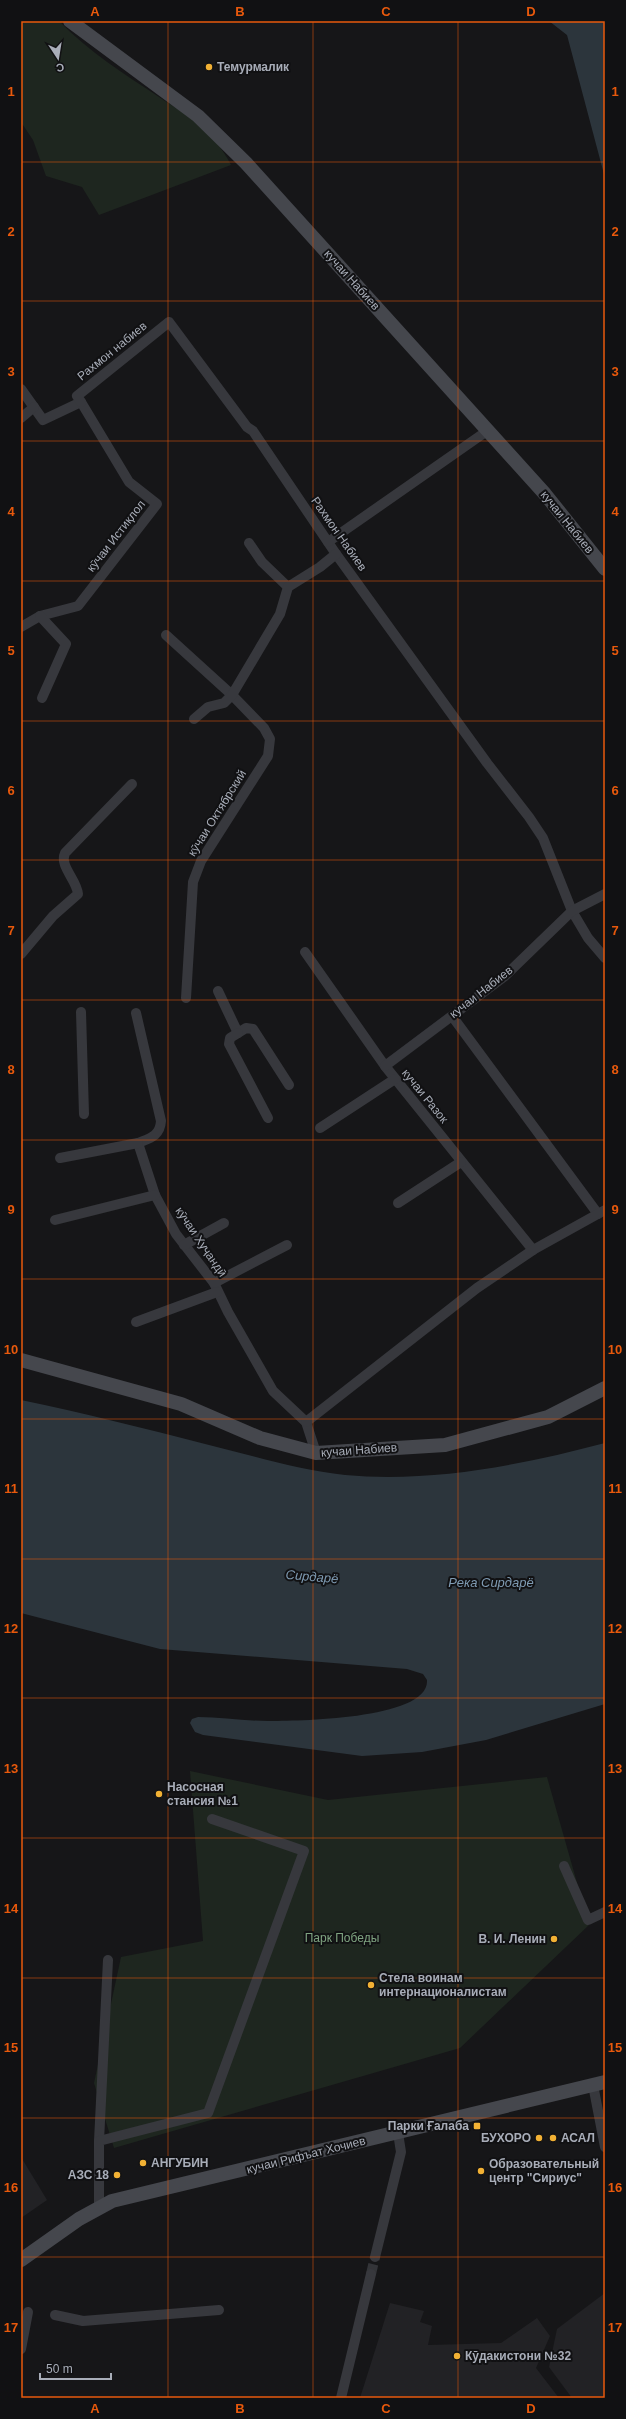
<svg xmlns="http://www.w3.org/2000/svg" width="626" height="2419" viewBox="0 0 626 2419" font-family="Arial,sans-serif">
  <rect width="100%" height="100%" fill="#161618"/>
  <g fill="#222225">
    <polygon points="21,2157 47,2200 21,2218"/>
    <polygon points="605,2293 605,2398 572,2398 549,2367 557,2329"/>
    <polygon points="390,2303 424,2311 420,2322 432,2326 428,2345 501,2343 537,2318 550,2336 536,2368 559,2398 360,2398"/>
  </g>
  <g fill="#1e261f">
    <path d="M21,21H59C88,51 124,74 159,97C187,115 216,134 231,165L99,215L82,187L46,176L33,140L21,122Z"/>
    <polygon points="190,1771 328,1800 547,1777 589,1925 460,2048 114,2148 94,2083 121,1957 203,1941"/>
  </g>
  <g fill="#2c353c">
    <polygon points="549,21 605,21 605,178 567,35"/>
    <path d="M21,1400C84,1413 147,1429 209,1445C254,1456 299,1470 345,1475C431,1483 522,1465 605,1443V1704L486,1740L422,1752L362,1756L203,1735L195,1732L190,1723L192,1719L198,1717C221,1717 244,1721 268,1721C294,1721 430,1720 427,1680L423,1674L407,1669L160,1649L21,1613Z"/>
  </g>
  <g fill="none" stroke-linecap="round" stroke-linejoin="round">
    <polyline stroke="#333438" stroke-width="10" stroke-dasharray="10 5" stroke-linecap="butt" points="371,2274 375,2257"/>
    <g stroke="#37383d" stroke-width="10">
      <polyline points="21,389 43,420 81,402 129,482 157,504 78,606 40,616 21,627"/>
      <polyline points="81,402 77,396 169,322 247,427 253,431 336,554 487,763 529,817 543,838 572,911 588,938 605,958"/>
      <polyline points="21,418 34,407"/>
      <polyline points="328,542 487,431"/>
      <polyline points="249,543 262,562 288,587"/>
      <polyline points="40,616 66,644 42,698"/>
      <polyline points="166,635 232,695 264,728 270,739 268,756 201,861 193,882 186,998"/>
      <polyline points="194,719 208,707 224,703 232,695 280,614 288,587 320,567 336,554"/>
      <polyline points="305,952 385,1066 533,1250"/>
      <path d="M21,954L53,916L78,894C77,880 59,866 65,853L132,784"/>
      <polyline points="218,991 238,1033 246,1028 253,1029 289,1085"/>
      <polyline points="81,1012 84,1114"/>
      <path d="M136,1013L161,1121C160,1136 150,1138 138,1143L155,1195L176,1234L214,1283L228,1312L273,1391L306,1422L316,1453"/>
      <polyline points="452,1016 598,1214"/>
      <polyline points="238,1033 230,1038 229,1044 268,1118"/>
      <polyline points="385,1066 505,976 572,911 605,894"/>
      <polyline points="320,1128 395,1079"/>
      <polyline points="60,1158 138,1143"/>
      <polyline points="398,1203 461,1162"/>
      <polyline points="55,1220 155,1195"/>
      <polyline points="184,1245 224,1223"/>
      <polyline points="214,1283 287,1245"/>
      <polyline points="136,1322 217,1292"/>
      <polyline points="306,1422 477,1288 533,1250 605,1210"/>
      <polyline points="564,1866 588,1920 605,1912"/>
      <polyline points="593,2085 605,2147"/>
      <polyline points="99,2141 108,1960"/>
      <polyline points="99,2207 99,2141 208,2113 304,1851 212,1819"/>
      <polyline points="375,2257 401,2152 398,2133"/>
      <polyline points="55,2315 83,2321 219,2310"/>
      <polyline points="21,2349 28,2312"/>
      <polyline points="341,2398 371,2274"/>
    </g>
    <g stroke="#45474d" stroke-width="14">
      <polyline points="70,21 198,116 246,163 545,494 605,569"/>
      <polyline points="21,1360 181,1404 260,1438 316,1453 445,1445 548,1417 605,1388"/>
      <polyline points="21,2260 79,2219 112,2201 605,2082"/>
    </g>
  </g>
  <path fill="none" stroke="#e8590c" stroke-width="1" stroke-opacity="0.55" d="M168,21V2398M313,21V2398M458,21V2398M21,162H605M21,301H605M21,441H605M21,581H605M21,721H605M21,860H605M21,1000H605M21,1140H605M21,1279H605M21,1419H605M21,1559H605M21,1698H605M21,1838H605M21,1978H605M21,2118H605M21,2257H605"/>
  <g fill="#f2b134" stroke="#111113" stroke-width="1.5">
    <circle cx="209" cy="67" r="4"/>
    <circle cx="159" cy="1794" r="4"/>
    <circle cx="554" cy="1939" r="4"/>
    <circle cx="371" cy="1985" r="4"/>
    <rect x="473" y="2122" width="8" height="8" rx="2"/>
    <circle cx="539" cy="2138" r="4"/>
    <circle cx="553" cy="2138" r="4"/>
    <circle cx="143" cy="2163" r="4"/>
    <circle cx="481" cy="2171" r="4"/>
    <circle cx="117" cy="2175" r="4"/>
    <circle cx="457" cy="2356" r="4"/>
  </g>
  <g text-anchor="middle" stroke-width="4" stroke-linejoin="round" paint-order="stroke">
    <g font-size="12" font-weight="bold" fill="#a8adb8" stroke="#111113" text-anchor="start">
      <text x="217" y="71">Темурмалик</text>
      <text x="167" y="1791">Насосная<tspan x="167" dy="14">стансия №1</tspan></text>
      <text x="546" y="1943" text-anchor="end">В. И. Ленин</text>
      <text x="379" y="1982">Стела воинам<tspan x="379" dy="14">интернационалистам</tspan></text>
      <text x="469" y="2130" text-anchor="end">Парки Ғалаба</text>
      <text x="531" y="2142" text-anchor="end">БУХОРО</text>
      <text x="561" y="2142">АСАЛ</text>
      <text x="151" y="2167">АНГУБИН</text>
      <text x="489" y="2168">Образовательный<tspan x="489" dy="14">центр "Сириус"</tspan></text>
      <text x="109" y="2179" text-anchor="end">АЗС 18</text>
      <text x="465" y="2360">Кӯдакистони №32</text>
    </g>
    <g font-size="12" fill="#a8adb8" stroke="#111113">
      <text transform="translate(352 280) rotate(48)" y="4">кучаи Набиев</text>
      <text transform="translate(112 351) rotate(-39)" y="4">Рахмон набиев</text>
      <text transform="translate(567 522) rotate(51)" y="4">кучаи Набиев</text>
      <text transform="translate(339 534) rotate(55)" y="4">Рахмон Набиев</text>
      <text transform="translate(116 536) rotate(-52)" y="4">кӯчаи Истиқлол</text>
      <text transform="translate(217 813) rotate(-58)" y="4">кӯчаи Октябрский</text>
      <text transform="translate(481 992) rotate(-38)" y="4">кучаи Набиев</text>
      <text transform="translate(425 1096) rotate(51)" y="4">кучаи Разок</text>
      <text transform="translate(201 1242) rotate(56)" y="4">кӯчаи Хуҷандӣ</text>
      <text transform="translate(359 1450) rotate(-4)" y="4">кучаи Набиев</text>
      <text transform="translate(306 2155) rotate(-14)" y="4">кучаи Рифъат Хочиев</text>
    </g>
    <g font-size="12" fill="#7fa381" stroke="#111113">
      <text x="342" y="1942">Парк Победы</text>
    </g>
    <g font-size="13" font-style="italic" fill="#7f9bb3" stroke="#111113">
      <text transform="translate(312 1576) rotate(5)" y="5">Сирдарё</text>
      <text x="491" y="1587">Река Сирдарё</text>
    </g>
  </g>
  <rect width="626" height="2419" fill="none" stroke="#111113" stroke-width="44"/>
  <g transform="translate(58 58) rotate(168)" stroke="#111113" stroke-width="3" paint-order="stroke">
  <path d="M0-3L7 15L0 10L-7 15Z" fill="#a8adb8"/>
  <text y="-6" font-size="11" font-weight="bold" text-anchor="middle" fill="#a8adb8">С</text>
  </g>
  <path d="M40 2373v6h71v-6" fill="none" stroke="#a8adb8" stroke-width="2"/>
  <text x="46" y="2373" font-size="12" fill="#a8adb8" stroke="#111113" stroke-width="3" paint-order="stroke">50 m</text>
  <rect x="22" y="22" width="582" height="2375" fill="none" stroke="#e8590c" stroke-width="1.5"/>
  <g font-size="13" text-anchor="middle" font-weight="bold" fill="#e8590c">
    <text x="95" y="16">A</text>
    <text x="240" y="16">B</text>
    <text x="386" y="16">C</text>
    <text x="531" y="16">D</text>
    <text x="11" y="96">1</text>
    <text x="615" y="96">1</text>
    <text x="11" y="236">2</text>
    <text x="615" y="236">2</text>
    <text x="11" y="376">3</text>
    <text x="615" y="376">3</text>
    <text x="11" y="516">4</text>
    <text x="615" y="516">4</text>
    <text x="11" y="655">5</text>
    <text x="615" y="655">5</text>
    <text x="11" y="795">6</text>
    <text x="615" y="795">6</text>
    <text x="11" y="935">7</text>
    <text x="615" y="935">7</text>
    <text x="11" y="1074">8</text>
    <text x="615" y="1074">8</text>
    <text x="11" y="1214">9</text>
    <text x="615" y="1214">9</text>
    <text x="11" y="1354">10</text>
    <text x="615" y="1354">10</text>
    <text x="11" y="1493">11</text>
    <text x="615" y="1493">11</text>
    <text x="11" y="1633">12</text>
    <text x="615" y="1633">12</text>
    <text x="11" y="1773">13</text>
    <text x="615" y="1773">13</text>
    <text x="11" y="1913">14</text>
    <text x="615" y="1913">14</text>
    <text x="11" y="2052">15</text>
    <text x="615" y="2052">15</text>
    <text x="11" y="2192">16</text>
    <text x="615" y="2192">16</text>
    <text x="11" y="2332">17</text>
    <text x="615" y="2332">17</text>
    <text x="95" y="2413">A</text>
    <text x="240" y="2413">B</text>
    <text x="386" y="2413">C</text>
    <text x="531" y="2413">D</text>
  </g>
</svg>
